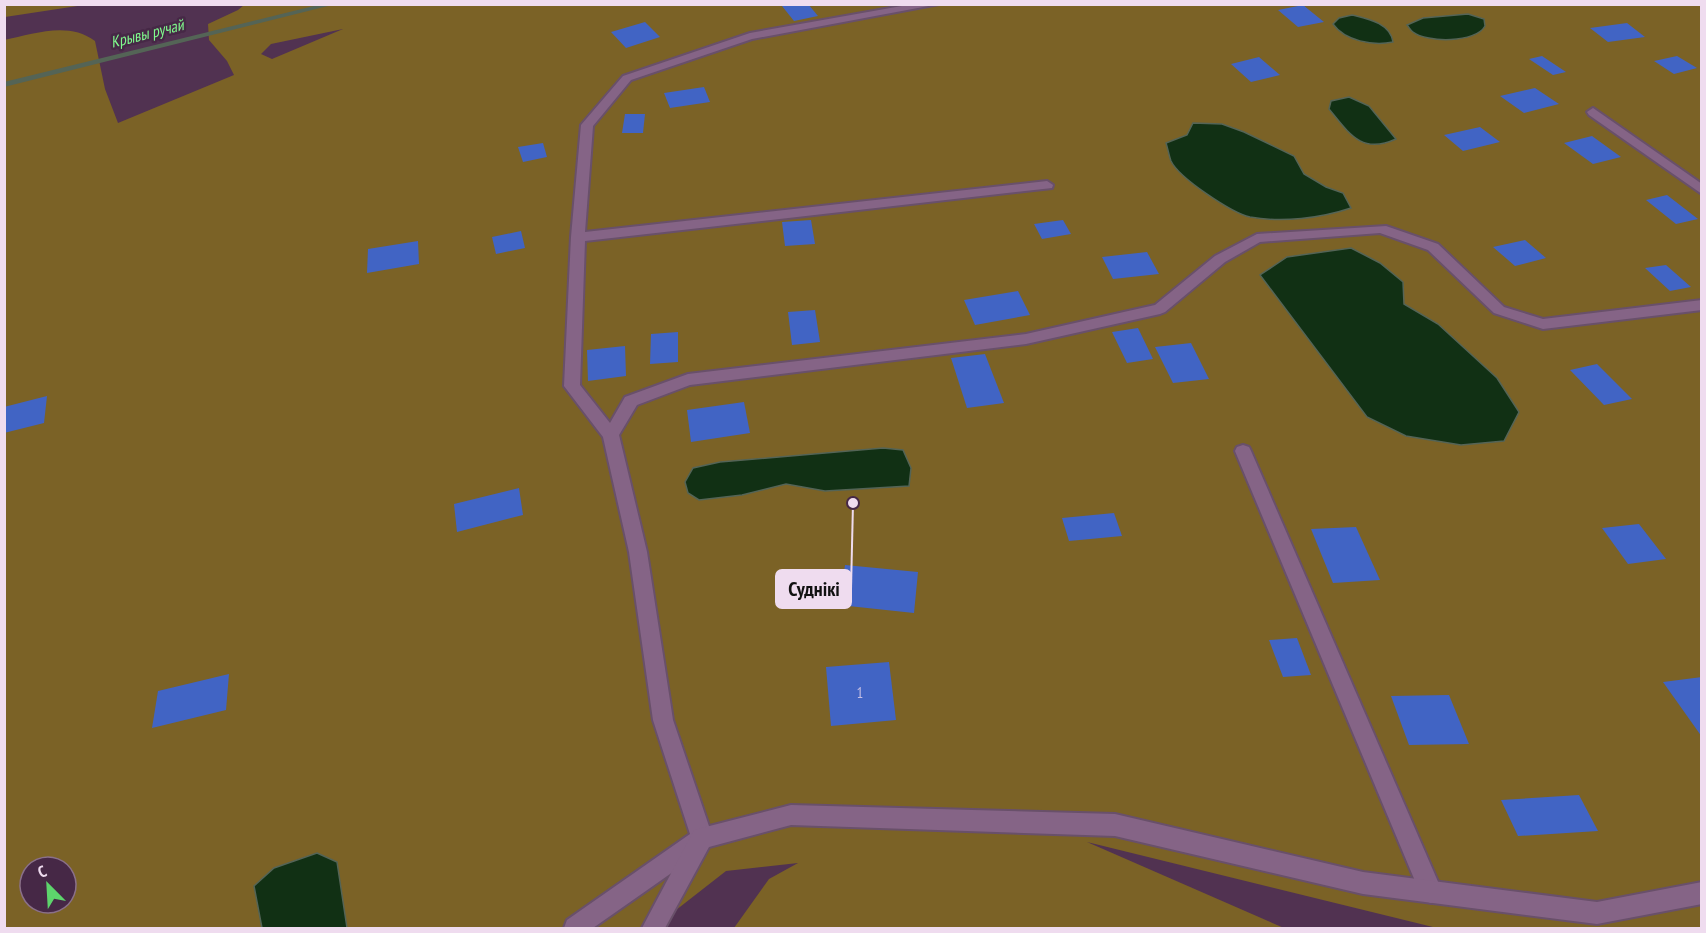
<svg xmlns="http://www.w3.org/2000/svg" width="1706" height="933" viewBox="0 0 1706 933" font-family="'PT Sans Narrow',sans-serif">
  <rect width="100%" height="100%" fill="#513251"/>
  <g fill="#7b6226" fill-rule="evenodd">
    <polygon points="5,4 84,4 84,5 5,17"/>
    <path d="M244,5H1701V928H1437L1087,842L1284,928H734L769,879L798,863L726,871L653,928H5L4,40C34,34 68,21 95,41L105,89L118,123L234,75L227,61L209,40L208,24L238,10ZM343,29L272,59L261,54L271,44ZM30,867H66V903H30Z"/>
  </g>
  <g fill="#113014" stroke="#546456" stroke-width="1.5">
    <path d="M1468,14L1484,19L1485,26C1476,43 1427,43 1413,32C1410,30 1409,27 1407,25L1423,18Z"/>
    <path d="M1352,15C1368,19 1390,23 1393,42C1373,46 1345,41 1333,24L1339,18Z"/>
    <path d="M1349,97L1369,106L1396,139C1361,155 1349,133 1329,109L1331,101Z"/>
    <path d="M1193,123L1222,124L1244,132L1294,156L1304,174L1326,187L1343,193L1351,208C1321,218 1282,223 1250,217C1232,213 1179,178 1171,161C1169,156 1168,149 1166,143L1187,135Z"/>
    <polygon points="1351,248 1380,263 1403,282 1404,304 1438,324 1497,378 1519,412 1504,441 1461,445 1406,436 1367,417 1260,275 1287,257"/>
    <polygon points="883,448 903,450 911,468 909,486 825,491 786,484 742,495 699,500 688,493 685,482 693,468 720,462"/>
    <polygon points="317,853 337,862 347,928 262,928 254,886 274,868"/>
  </g>
  <g fill="none" stroke-linecap="round" stroke-linejoin="round">
    <polygon fill="#546456" fill-rule="evenodd" points="322,4 336,4 4,87 4,82"/>
  </g>
  <g fill="#4164c4">
    <polygon points="789,4 808,4 818,16 794,21 782,6"/>
    <polygon points="1303,5 1324,22 1298,27 1278,10"/>
    <polygon points="645,22 660,37 626,48 611,32"/>
    <polygon points="1627,23 1645,37 1608,42 1590,28"/>
    <polygon points="1542,56 1566,72 1553,75 1529,59"/>
    <polygon points="1677,56 1697,68 1674,74 1654,61"/>
    <polygon points="1259,57 1280,75 1251,82 1231,64"/>
    <polygon points="704,87 710,102 670,108 664,93"/>
    <polygon points="1535,88 1559,104 1524,113 1500,96"/>
    <polygon points="625,114 645,114 643,133 622,133"/>
    <polygon points="1480,127 1500,142 1463,151 1444,135"/>
    <polygon points="1592,136 1621,157 1593,164 1564,143"/>
    <polygon points="543,143 547,157 523,162 518,147"/>
    <polygon points="1667,195 1698,219 1676,224 1646,200"/>
    <polygon points="811,220 815,244 785,246 782,222"/>
    <polygon points="1063,220 1071,234 1042,239 1034,224"/>
    <polygon points="521,231 525,248 496,254 492,237"/>
    <polygon points="1525,240 1546,258 1515,266 1493,247"/>
    <polygon points="418,241 419,264 367,273 368,249"/>
    <polygon points="1147,252 1159,274 1113,279 1102,257"/>
    <polygon points="1666,265 1691,287 1670,291 1645,268"/>
    <polygon points="1018,291 1030,315 975,325 964,300"/>
    <polygon points="815,310 820,342 792,345 788,312"/>
    <polygon points="1138,328 1153,359 1127,363 1112,332"/>
    <polygon points="678,332 678,362 650,364 651,334"/>
    <polygon points="1191,343 1209,379 1173,383 1155,347"/>
    <polygon points="625,346 626,376 588,381 587,350"/>
    <polygon points="985,354 1004,403 967,408 951,358"/>
    <polygon points="1597,364 1632,399 1604,405 1570,370"/>
    <polygon points="47,396 44,423 4,433 4,407"/>
    <polygon points="744,402 750,433 691,442 687,410"/>
    <polygon points="519,488 523,515 457,532 454,504"/>
    <polygon points="1114,513 1122,536 1069,541 1062,518"/>
    <polygon points="1639,524 1666,559 1628,564 1602,528"/>
    <polygon points="1356,527 1380,580 1333,583 1311,529"/>
    <polygon points="845,565 918,572 914,613 839,605"/>
    <polygon points="1297,638 1311,675 1283,677 1269,640"/>
    <polygon points="889,662 896,720 831,726 826,667"/>
    <polygon points="229,674 226,710 152,728 158,691"/>
    <polygon points="1702,677 1702,737 1663,682"/>
    <polygon points="1449,695 1469,744 1409,745 1391,696"/>
    <polygon points="1579,795 1598,831 1518,836 1501,800"/>
  </g>
  <g fill="none" stroke-linecap="round" stroke-linejoin="round">
    <g stroke="#69506a" stroke-width="4">
      <g id="service">
        <polygon points="913,4 939,4 752,39 631,80 593,126 585,232 1047,181 1053,185 1052,188 585,241 580,385 610,423 625,397 688,374 1026,334 1155,305 1215,256 1257,234 1386,226 1438,244 1504,307 1543,319 1702,300 1702,310 1543,329 1494,313 1428,250 1380,233 1260,242 1225,262 1165,312 1160,314 1026,344 690,385 637,405 619,435 647,552 673,720 713,838 710,846 593,928 564,928 567,920 690,834 653,720 629,552 603,437 564,386 571,237 581,125 623,76 750,33"/>
        <polygon points="1593,108 1702,184 1702,194 1589,115 1587,112"/>
        <polygon points="1243,445 1249,447 1251,451 1439,884 1442,892 1439,900 1431,903 1423,900 1235,451 1237,447"/>
      </g>
    </g>
    <g stroke="#69506a" stroke-width="4">
      <polygon id="minor" points="791,805 1115,814 1363,872 1597,902 1702,882 1702,904 1597,924 1363,894 1115,836 791,825 709,847 665,928 642,928 694,830"/>
    </g>
    <use href="#service" fill="#856486" fill-rule="evenodd"/>
    <use href="#minor" fill="#856486" fill-rule="evenodd"/>
  </g>
  <g text-anchor="middle" stroke-width="5" stroke-linejoin="round" paint-order="stroke">
    <g font-size="15" fill="#c4bee4">
      <text x="860" y="698">1</text>
    </g>
    <g font-size="16" font-style="italic" fill="#80fb8d" stroke="#462846">
      <text transform="translate(147 33) rotate(-14)" y="6">Крывы ручай</text>
    </g>
  </g>
  <path fill="none" stroke="#efdcef" stroke-width="2" d="M853 503L851 589"/>
  <circle fill="#efdcef" stroke="#462846" stroke-width="2" cx="853" cy="503" r="6"/>
  <rect fill="#efdcef" stroke="#efdcef" stroke-width="2" x="776" y="570" width="75" height="38" rx="6"/>
  <g font-size="20" text-anchor="middle" font-weight="bold" fill="#111">
    <text x="814" y="596">Суднікі</text>
  </g>
  <rect width="1706" height="933" fill="none" stroke="#efdcef" stroke-width="12"/>
  <g transform="translate(48 885) rotate(336)"><circle r="28" fill="#462846" stroke="#8a708a" stroke-width="1.5"/>
  <path d="M0-4.5L10 22L0 15L-10 22Z" fill="#5dd56c"/>
  <text y="-9" font-size="16" font-weight="bold" text-anchor="middle" fill="#efdcef">С</text>
  </g>
</svg>
